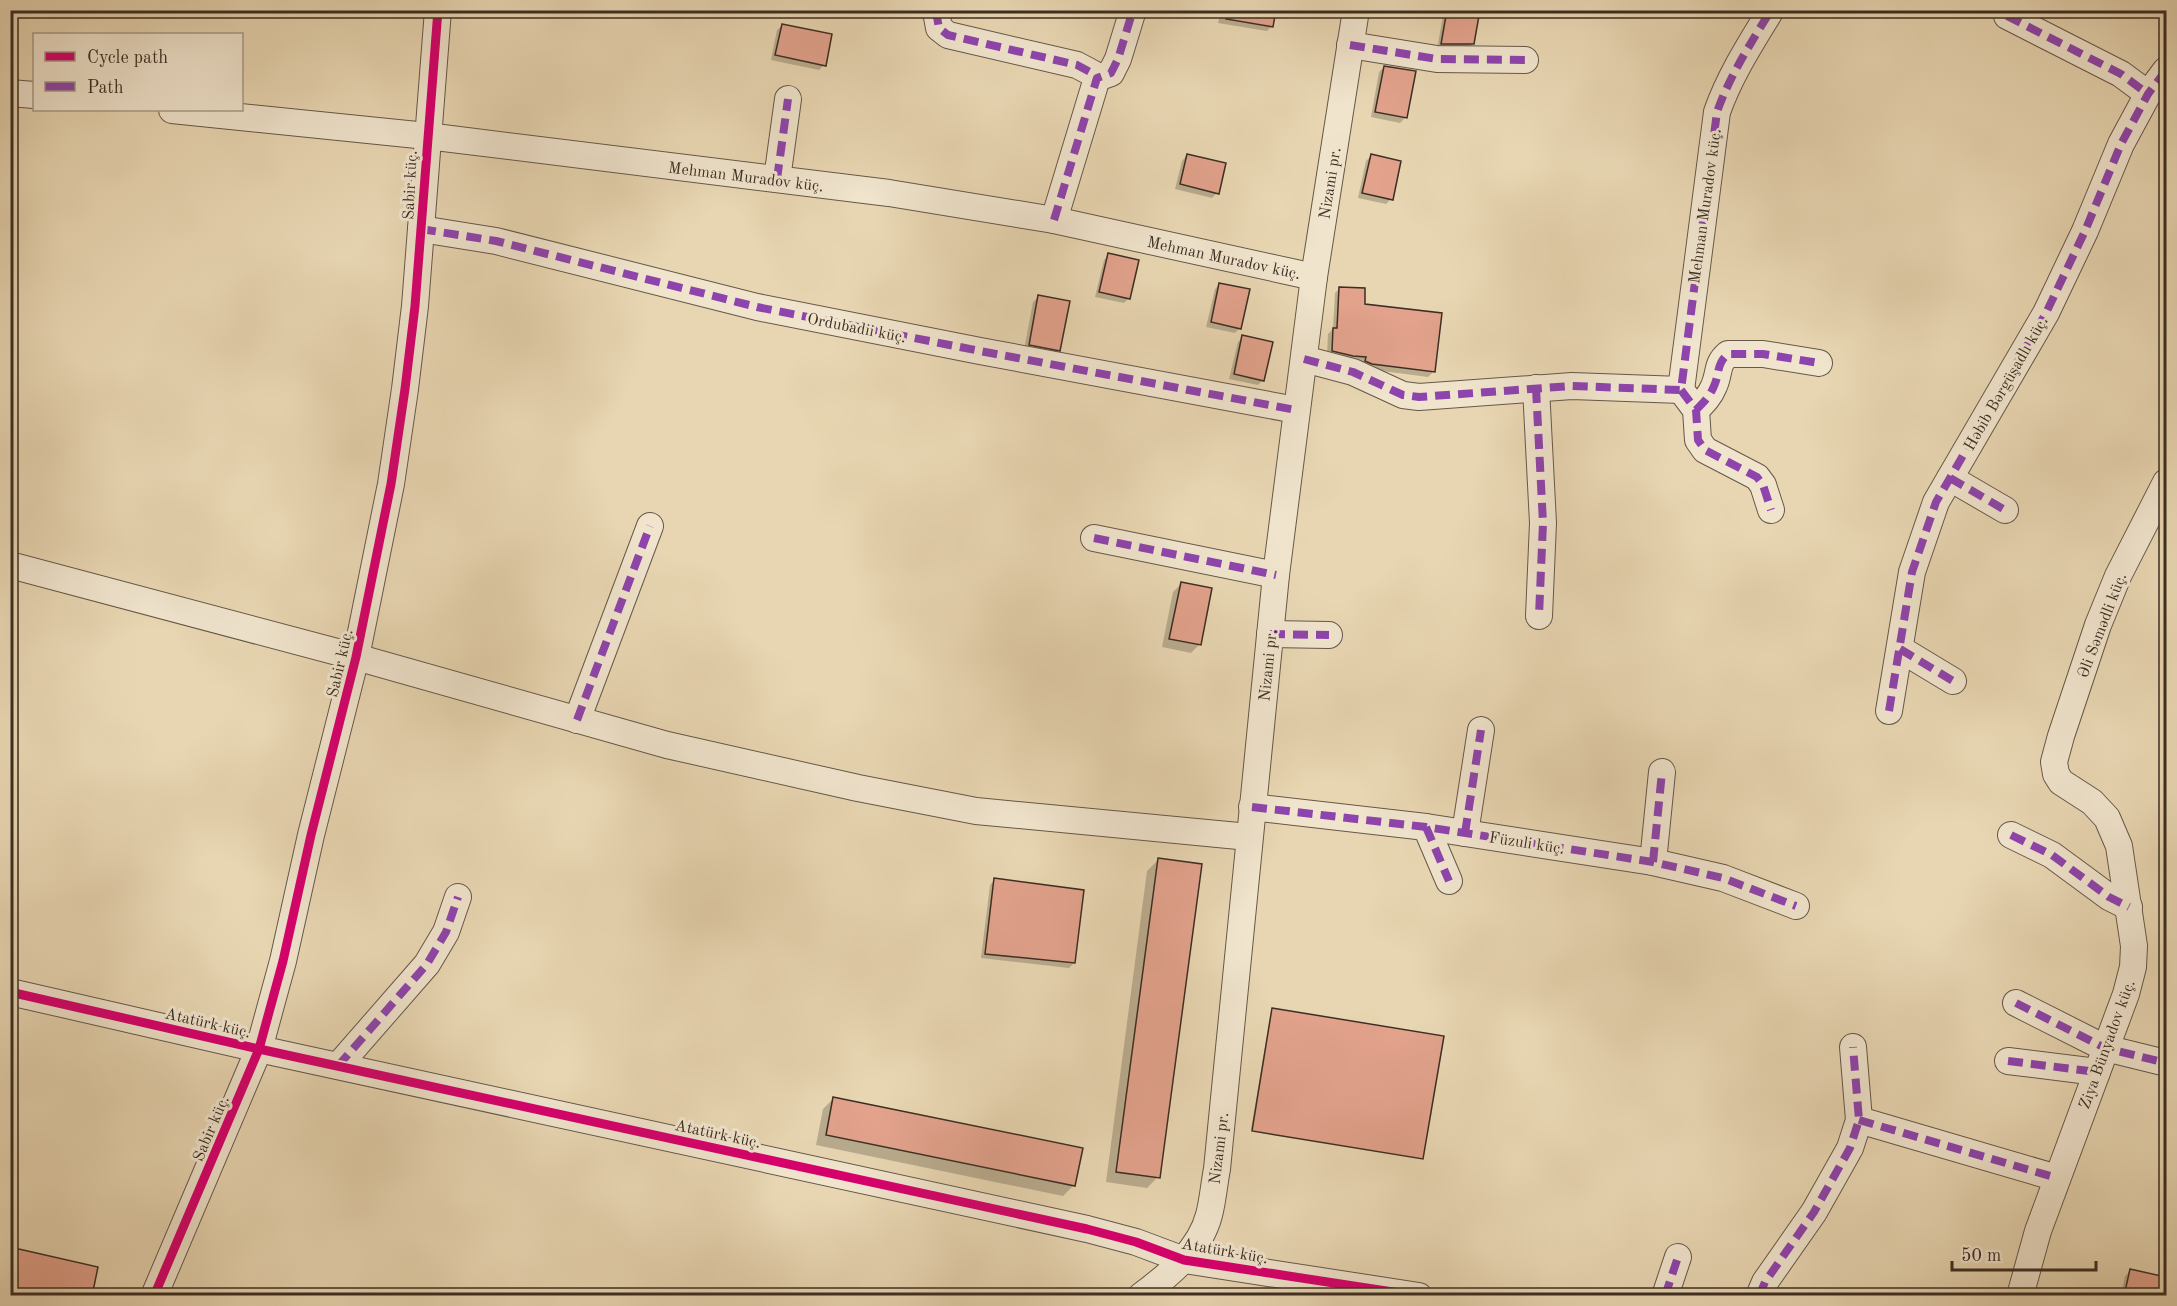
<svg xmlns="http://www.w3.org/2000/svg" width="2177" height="1306" viewBox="0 0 2177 1306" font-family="'Old Standard TT',serif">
  <rect width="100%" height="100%" fill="#e8d6b2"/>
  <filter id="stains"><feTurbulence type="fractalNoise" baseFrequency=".00333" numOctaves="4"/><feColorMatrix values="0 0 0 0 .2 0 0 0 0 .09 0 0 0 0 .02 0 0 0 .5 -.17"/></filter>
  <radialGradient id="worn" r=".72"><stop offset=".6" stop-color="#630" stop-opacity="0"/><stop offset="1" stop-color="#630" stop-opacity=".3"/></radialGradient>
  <g fill="#0003">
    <polygon points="1221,10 1275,10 1272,26 1267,31 1218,23"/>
    <polygon points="1444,10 1479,10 1472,44 1467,49 1437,49"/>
    <polygon points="783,25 824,65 819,70 771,60 777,30"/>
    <polygon points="1384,67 1406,117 1400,123 1371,117 1379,72"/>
    <polygon points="1187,155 1217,193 1212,198 1175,189 1182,161"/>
    <polygon points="1371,156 1391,199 1386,204 1358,198 1366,161"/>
    <polygon points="1109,255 1129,298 1124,303 1095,297 1104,260"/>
    <polygon points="1220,284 1240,328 1235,333 1206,327 1215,289"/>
    <polygon points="1340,288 1363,305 1440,314 1433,372 1428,377 1367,369 1361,366 1362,362 1347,361 1327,356 1328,334 1333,329 1335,293"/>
    <polygon points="1038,297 1059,350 1054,355 1024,350 1033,302"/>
    <polygon points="1243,337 1263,380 1258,385 1229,379 1238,342"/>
    <polygon points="1181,584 1199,645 1191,653 1162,647 1173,592"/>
    <polygon points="1158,860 1158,1177 1147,1188 1106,1182 1147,871"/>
    <polygon points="995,880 1074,963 1069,968 981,958 990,885"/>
    <polygon points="1273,1010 1422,1157 1251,1129 1271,1012"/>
    <polygon points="834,1098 1074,1185 1063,1196 816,1145 823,1109"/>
    <polygon points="2166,1240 2166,1296 2121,1296 2125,1276 2130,1271 2158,1277"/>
    <polygon points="10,1250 90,1296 11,1296"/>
  </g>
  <g fill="#e2a28c" stroke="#3b2e23" stroke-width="1.5">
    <polygon points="1227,10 1276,10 1273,27 1226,19"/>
    <polygon points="1447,10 1480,10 1474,44 1441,44"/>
    <polygon points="782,24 832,34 826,66 775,55"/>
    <polygon points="1384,66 1416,71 1407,118 1375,112"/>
    <polygon points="1187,154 1226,163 1219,194 1180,184"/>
    <polygon points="1371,154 1401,161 1393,200 1362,193"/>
    <polygon points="1108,253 1139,260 1130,299 1099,292"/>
    <polygon points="1219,283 1250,289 1241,329 1211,322"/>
    <polygon points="1339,287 1365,288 1365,304 1442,313 1435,372 1372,364 1365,361 1366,357 1353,356 1332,351 1333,328 1337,328"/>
    <polygon points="1038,295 1070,301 1060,351 1029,345"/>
    <polygon points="1242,335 1273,342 1264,381 1234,374"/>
    <polygon points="1181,582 1212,588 1201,645 1169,639"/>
    <polygon points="1158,858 1202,864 1160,1178 1116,1172"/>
    <polygon points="994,878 1084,890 1075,963 985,954"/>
    <polygon points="1272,1008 1444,1036 1423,1159 1252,1131"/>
    <polygon points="833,1097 1083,1148 1075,1186 826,1135"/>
    <polygon points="10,1247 98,1267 92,1296 36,1296 10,1290"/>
    <polygon points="2130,1269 2166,1277 2166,1296 2124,1296"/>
  </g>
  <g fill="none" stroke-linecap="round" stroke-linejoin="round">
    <g stroke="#665847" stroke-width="28">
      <g id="minor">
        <polyline points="939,10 937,17 939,28 948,35 1077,65 1092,73 1097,78"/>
        <polyline points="2007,16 2121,74 2148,94"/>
        <polyline points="1350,45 1437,59 1525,60"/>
        <polyline points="10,93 34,95"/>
        <polyline points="172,110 427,136 889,193 1054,220 1314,277"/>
        <polyline points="777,179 788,99"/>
        <polyline points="1054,220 1097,78 1111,73 1118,59 1133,10"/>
        <polyline points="421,229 496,241 757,307 980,351 1296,410"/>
        <path d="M1304,359L1353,372L1403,395L1419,397L1572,386L1681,390L1717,112C1730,75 1751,43 1771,10"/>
        <polyline points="1536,388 1543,523 1539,616"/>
        <polyline points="1681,390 1696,410 1698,440 1705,450 1757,477 1763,485 1771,510"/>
        <path d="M1696,410C1704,402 1710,396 1714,386C1720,373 1716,364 1728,354H1763L1819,363"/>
        <polyline points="1950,478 2005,510"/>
        <polyline points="1094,538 1276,575"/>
        <polyline points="10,565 356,657 667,745 858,788 976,811 1249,837"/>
        <polyline points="1270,634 1329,635"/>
        <polyline points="1900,649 1953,681"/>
        <polyline points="1889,711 1912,572 1936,502 2046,313 2085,231 2121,144 2148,94 2166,70"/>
        <polyline points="577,720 650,526"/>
        <polyline points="1252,807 1426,827 1653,862 1723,878 1796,906"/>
        <polyline points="1426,827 1449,881"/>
        <polyline points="1465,833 1481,730"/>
        <polyline points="2011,835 2052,855 2109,897 2129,907"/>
        <polyline points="1653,862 1662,772"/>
        <polyline points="10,992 259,1049 1087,1229 1136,1242 1184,1260 1419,1296"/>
        <polyline points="2016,1003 2105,1048 2166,1063"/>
        <polyline points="2008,1061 2097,1072"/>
        <polyline points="338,1066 427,964 446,932 458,897"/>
        <polyline points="1859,1120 2057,1178"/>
        <polyline points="154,1296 259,1049 283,961 311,835 356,657 391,484 405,389 415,306 438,10"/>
        <path d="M1141,1296C1169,1275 1200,1250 1209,1215C1213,1200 1214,1184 1217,1169L1276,575L1314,277L1356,10"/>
        <polyline points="1665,1296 1678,1257"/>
        <polyline points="1759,1296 1765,1282 1814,1212 1850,1148 1859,1120 1853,1047"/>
        <polyline points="2020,1296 2038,1231 2126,994 2133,967 2134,946 2119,846 2107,818 2092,802 2061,782 2056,774 2054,762 2061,736 2098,625 2118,576 2166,482"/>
      </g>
    </g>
    <use href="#minor" stroke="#f0e4cd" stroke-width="26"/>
    <g stroke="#8e44ad" stroke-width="8" stroke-dasharray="15 8" stroke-linecap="butt">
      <polyline points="939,10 937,17 939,28 948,35 1077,65 1092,73 1097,78"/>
      <polyline points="2007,16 2121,74 2148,94"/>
      <polyline points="1350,45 1437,59 1525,60"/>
      <polyline points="777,179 788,99"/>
      <polyline points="1054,220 1097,78 1111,73 1118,59 1133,10"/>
      <polyline points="421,229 496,241 757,307 980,351 1296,410"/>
      <path d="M1304,359L1353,372L1403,395L1419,397L1572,386L1681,390L1717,112C1730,75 1751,43 1771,10"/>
      <polyline points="1536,388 1543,523 1539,616"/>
      <polyline points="1681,390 1696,410 1698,440 1705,450 1757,477 1763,485 1771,510"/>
      <path d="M1696,410C1704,402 1710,396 1714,386C1720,373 1716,364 1728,354H1763L1819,363"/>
      <polyline points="1950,478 2005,510"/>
      <polyline points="1094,538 1276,575"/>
      <polyline points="1270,634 1329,635"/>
      <polyline points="1900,649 1953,681"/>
      <polyline points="1889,711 1912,572 1936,502 2046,313 2085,231 2121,144 2148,94 2166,70"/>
      <polyline points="577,720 650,526"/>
      <polyline points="1252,807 1426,827 1653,862 1723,878 1796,906"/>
      <polyline points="1426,827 1449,881"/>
      <polyline points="1465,833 1481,730"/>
      <polyline points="2011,835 2052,855 2109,897 2129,907"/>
      <polyline points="1653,862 1662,772"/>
      <polyline points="2016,1003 2105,1048 2166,1063"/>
      <polyline points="2008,1061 2097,1072"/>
      <polyline points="338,1066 427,964 446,932 458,897"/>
      <polyline points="1859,1120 2057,1178"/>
      <polyline points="1147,1291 1151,1296"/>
      <polyline points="1665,1296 1678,1257"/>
      <polyline points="1759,1296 1765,1282 1814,1212 1850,1148 1859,1120 1853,1047"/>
    </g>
    <g stroke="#f0e4cd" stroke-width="13">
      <g id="cycleway">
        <polyline points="10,992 259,1049 1087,1229 1136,1242 1184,1260 1419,1296"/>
        <polyline points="154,1296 259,1049 283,961 311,835 356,657 391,484 405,389 415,306 438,10"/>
      </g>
    </g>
    <use href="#cycleway" stroke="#d6006c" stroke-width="9"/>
  </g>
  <g text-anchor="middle" stroke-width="6" stroke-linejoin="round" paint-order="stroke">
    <g font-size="16" fill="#3b2e23" stroke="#f0e4cd">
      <text transform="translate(746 176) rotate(7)" y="6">Mehman Muradov küç.</text>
      <text transform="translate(1329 183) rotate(-81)" y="6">Nizami pr.</text>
      <text transform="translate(409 185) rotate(-87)" y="6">Sabir küç.</text>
      <text transform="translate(1704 206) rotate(-82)" y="6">Mehman Muradov küç.</text>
      <text transform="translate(1224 257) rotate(12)" y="6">Mehman Muradov küç.</text>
      <text transform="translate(857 327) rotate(11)" y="6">Ordubadii küç.</text>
      <text transform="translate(2005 383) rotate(-60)" y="6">Həbib Bərgüşadlı küç.</text>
      <text transform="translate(2101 625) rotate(-69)" y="6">Əli Səmədli küç.</text>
      <text transform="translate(339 663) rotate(-77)" y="6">Sabir küç.</text>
      <text transform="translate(1267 665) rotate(-84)" y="6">Nizami pr.</text>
      <text transform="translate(1527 842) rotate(9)" y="6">Füzuli küç.</text>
      <text transform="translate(208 1022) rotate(13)" y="6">Atatürk küç.</text>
      <text transform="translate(2106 1044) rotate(-70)" y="6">Ziya Bünyadov küç.</text>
      <text transform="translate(210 1128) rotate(-67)" y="6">Sabir küç.</text>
      <text transform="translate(718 1133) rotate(12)" y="6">Atatürk küç.</text>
      <text transform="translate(1218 1148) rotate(-83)" y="6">Nizami pr.</text>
      <text transform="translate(1225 1250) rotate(10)" y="6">Atatürk küç.</text>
    </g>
  </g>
  <rect width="2177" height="1306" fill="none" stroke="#e8d6b2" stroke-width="36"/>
  <rect x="12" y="12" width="2153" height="1282" fill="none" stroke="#3b2e23" stroke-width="3"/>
  <rect x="18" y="18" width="2141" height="1270" fill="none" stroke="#3b2e23" stroke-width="1.5"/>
  <rect x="33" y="33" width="210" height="78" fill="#f0e4cd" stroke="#a89b89" stroke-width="1.5"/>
  <rect x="45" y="52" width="30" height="9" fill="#d6006c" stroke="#a89b89" stroke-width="1.5"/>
  <text x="87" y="63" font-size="18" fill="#3b2e23">Cycle path</text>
  <rect x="45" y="82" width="30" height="9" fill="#8e44ad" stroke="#a89b89" stroke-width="1.5"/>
  <text x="87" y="93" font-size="18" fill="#3b2e23">Path</text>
  <path d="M1952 1261v9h144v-9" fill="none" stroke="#3b2e23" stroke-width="3"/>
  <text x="1961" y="1261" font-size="18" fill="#3b2e23" stroke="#f0e4cd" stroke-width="4.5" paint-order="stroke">50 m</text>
  <rect width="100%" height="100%" filter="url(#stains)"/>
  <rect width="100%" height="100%" fill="url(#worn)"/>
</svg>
